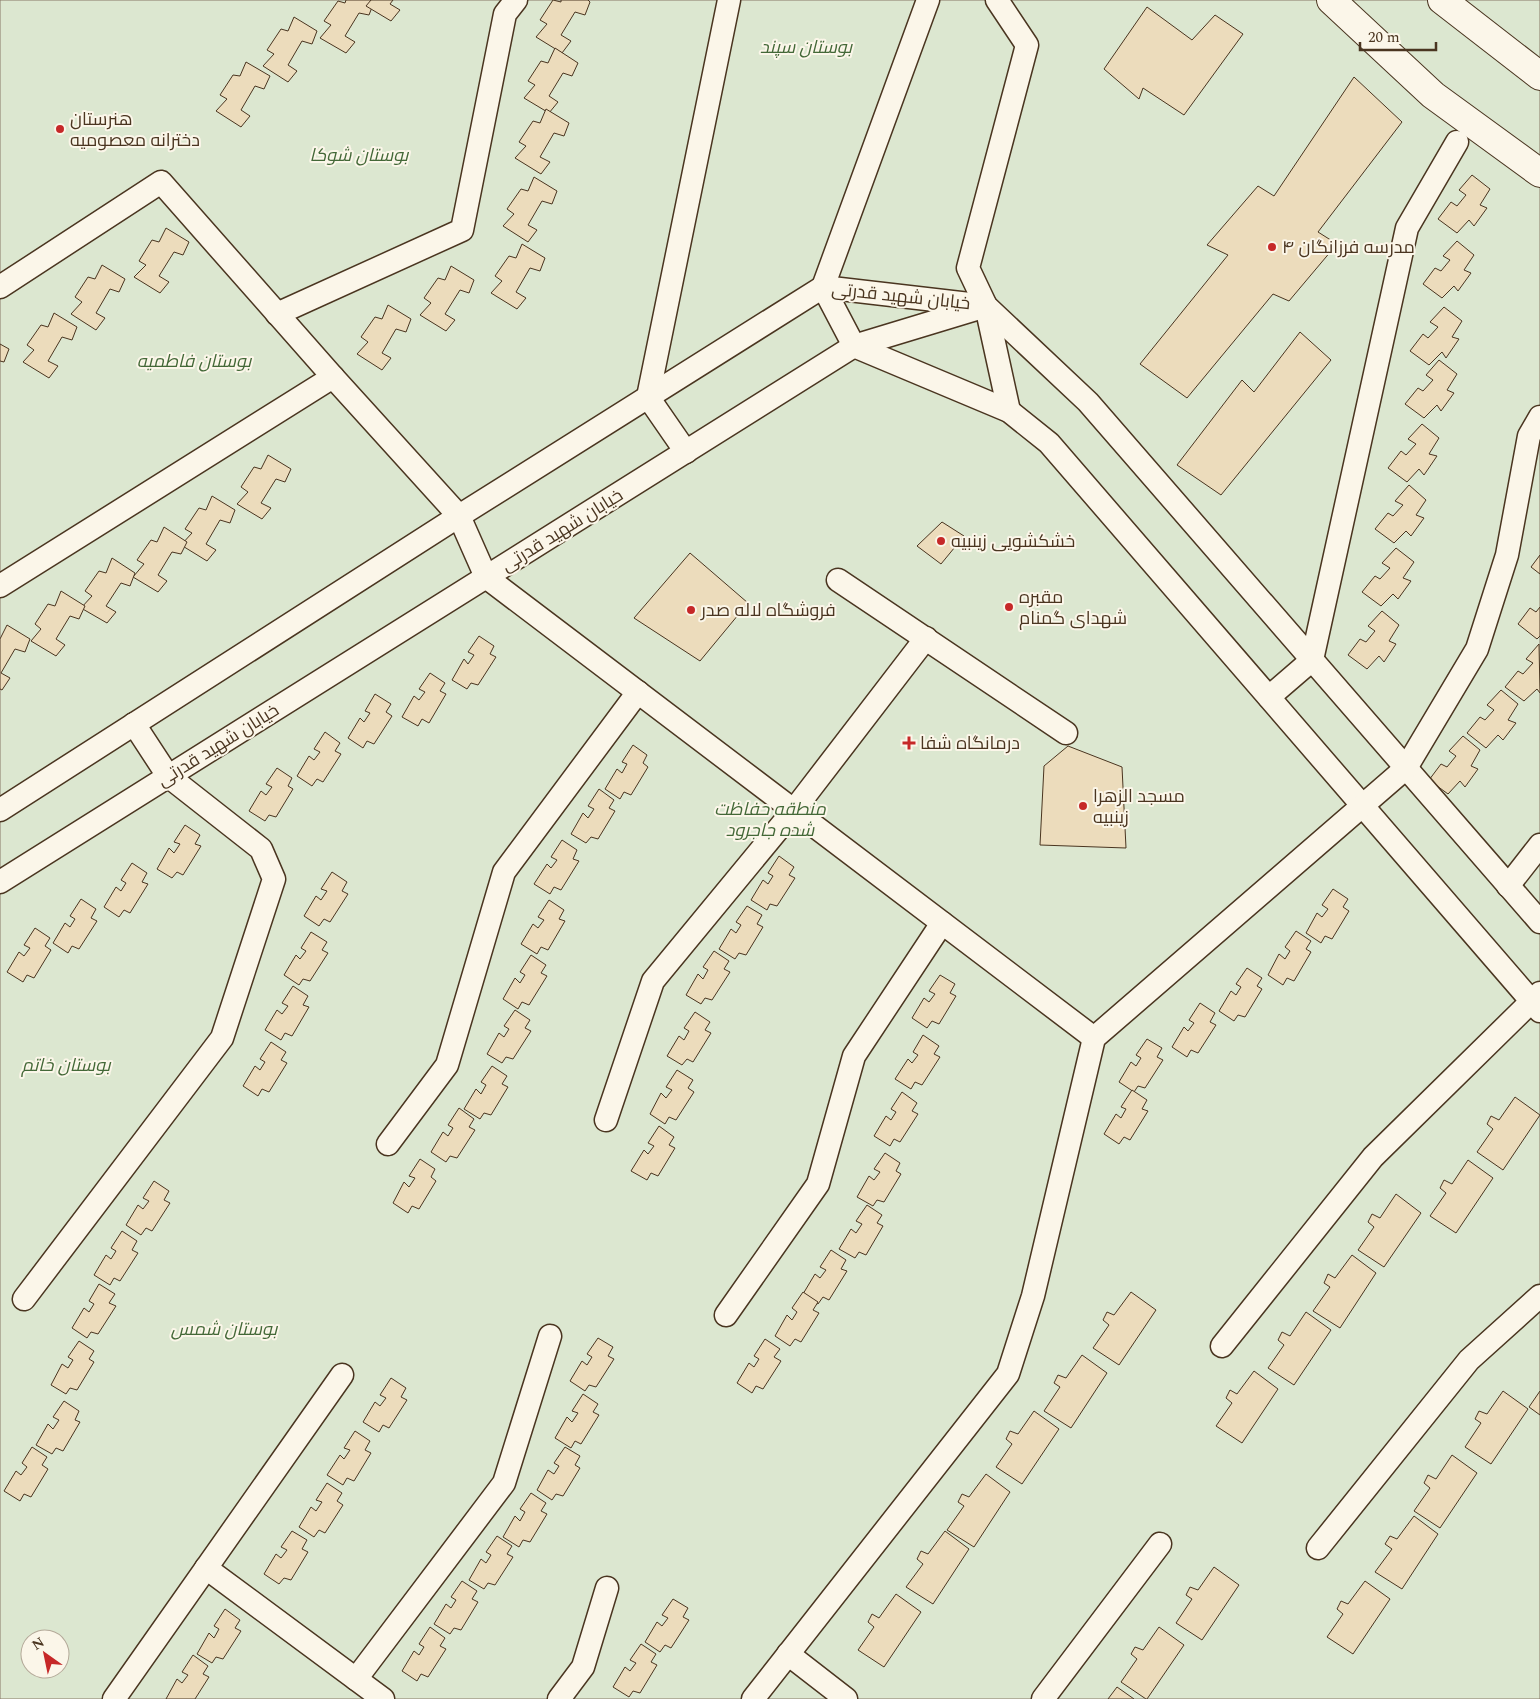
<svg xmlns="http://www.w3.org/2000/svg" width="1540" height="1699" viewBox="0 0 1540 1699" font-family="Spectral,Cairo,serif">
  <rect width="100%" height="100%" fill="#fbf6e9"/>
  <path fill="#dce7d0" stroke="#887966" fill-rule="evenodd" d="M0,0H1540V1699H0ZM30,1639H60V1669H30Z"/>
  <g fill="#ecdcbc" stroke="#4a3520">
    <polygon points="346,0 370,0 374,2 369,15 359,13 345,36 355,42 346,53 320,38 331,25 324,21 338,1 345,3"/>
    <polygon points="371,0 393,0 390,4 400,10 391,21 366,6"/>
    <polygon points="553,0 561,2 561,0 588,0 590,2 585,15 575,12 561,35 571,41 562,53 536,37 547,24 540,20"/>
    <polygon points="1147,7 1192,40 1215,15 1243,34 1184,115 1143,88 1139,99 1104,69"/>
    <polygon points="294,17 317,31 312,44 302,41 288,65 297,71 288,82 263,66 274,54 267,50 281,29 288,31"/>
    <polygon points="555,48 578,63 572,76 563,73 549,96 558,102 549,113 524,98 535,85 528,81 541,61 548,63"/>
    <polygon points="246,62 270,76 264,89 255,86 241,110 250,116 241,127 216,111 227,99 220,95 233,75 240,76"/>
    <polygon points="1354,77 1402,122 1318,232 1337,244 1289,301 1273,294 1187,398 1140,364 1228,255 1207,245 1258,186 1274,196"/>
    <polygon points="546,109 569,123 564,136 554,133 540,157 550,162 541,174 515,158 526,146 519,142 533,121 540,123"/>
    <polygon points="1472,175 1490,189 1480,205 1487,208 1474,226 1469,220 1457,233 1438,219 1451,202 1457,206 1466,195 1459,190"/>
    <polygon points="534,177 557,191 552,204 542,201 528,225 537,230 528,242 503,226 514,214 507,209 521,189 528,191"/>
    <polygon points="166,228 189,242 183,255 174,252 159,276 169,282 160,293 134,277 146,265 139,261 152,240 159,242"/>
    <polygon points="1457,241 1474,255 1464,270 1471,273 1458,291 1454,286 1442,298 1423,284 1435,268 1441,271 1450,260 1443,256"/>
    <polygon points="522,244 545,258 540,271 530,268 516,292 526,298 517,309 491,293 502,281 495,276 509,256 516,258"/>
    <polygon points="102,265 125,279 119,292 110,289 96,313 105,318 96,330 71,314 82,302 75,297 88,277 95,279"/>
    <polygon points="451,266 474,280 469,293 460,290 445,314 455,320 446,331 420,315 431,303 424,298 438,278 445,280"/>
    <polygon points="388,305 411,319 406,332 396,329 382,353 391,358 382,370 357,354 368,342 361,337 375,317 382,319"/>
    <polygon points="1444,307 1462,321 1452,337 1459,339 1446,358 1442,352 1429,365 1410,351 1423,334 1428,338 1438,327 1430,322"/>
    <polygon points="54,313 77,327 72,340 62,337 48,361 58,366 49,378 23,362 34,350 27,345 41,325 48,327"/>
    <polygon points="1300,332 1331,360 1221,495 1177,465 1242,380 1254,392"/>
    <polygon points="0,344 9,349 4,362 0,361"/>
    <polygon points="1439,360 1457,374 1447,390 1454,393 1441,411 1437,405 1424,418 1405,404 1418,388 1423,391 1433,380 1426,375"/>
    <polygon points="1422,424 1439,438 1429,454 1437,456 1424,475 1419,469 1407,482 1388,468 1401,451 1406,455 1416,444 1408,439"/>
    <polygon points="268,455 291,469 285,482 276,479 261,503 271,508 262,519 237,504 248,492 241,487 254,467 261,469"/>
    <polygon points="1409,485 1426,500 1416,515 1424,518 1411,536 1406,531 1394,543 1375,529 1388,513 1393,516 1403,505 1395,501"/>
    <polygon points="212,496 235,510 230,523 220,520 206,544 216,550 207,561 181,545 192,533 185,529 199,508 206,510"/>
    <polygon points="942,522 964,536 941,564 917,546"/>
    <polygon points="164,527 187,542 181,554 172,552 158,575 167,581 158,592 133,577 144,564 137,560 151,540 157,542"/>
    <polygon points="1396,548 1414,562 1403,578 1411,581 1398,599 1393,594 1381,606 1362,592 1375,576 1380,579 1390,568 1382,563"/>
    <polygon points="690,553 748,603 700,661 634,618"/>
    <polygon points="1540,555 1540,574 1531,567"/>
    <polygon points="112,558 135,573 130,586 121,583 106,606 116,612 107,623 81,608 92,596 85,591 99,571 106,573"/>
    <polygon points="61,591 85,606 79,619 70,616 56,639 65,645 56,656 31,641 41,629 35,624 48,604 55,606"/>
    <polygon points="1540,607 1540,636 1537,639 1518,624 1530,608 1536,612"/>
    <polygon points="1382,611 1399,625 1389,641 1396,644 1384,662 1379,656 1367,669 1348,655 1360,639 1366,642 1375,631 1368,626"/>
    <polygon points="7,625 30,639 25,652 15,649 1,673 10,678 2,690 0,689 0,639"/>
    <polygon points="479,636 494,646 490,654 496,657 478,685 471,683 467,689 452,680 464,659 468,664 474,655 468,652"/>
    <polygon points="1539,644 1540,693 1537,689 1524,701 1505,687 1518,671 1523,674 1533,663 1526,659"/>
    <polygon points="430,673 445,683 440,691 446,694 429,723 422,719 418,726 402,717 414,696 419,700 425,692 419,689"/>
    <polygon points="1501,690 1518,704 1508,720 1516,723 1503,740 1498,735 1486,748 1467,733 1480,717 1485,720 1494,710 1487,705"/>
    <polygon points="375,694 391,704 386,712 392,716 374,744 367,741 363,748 348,738 360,718 364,722 370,713 365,711"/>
    <polygon points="325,732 340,743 335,751 341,754 323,782 317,779 312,786 297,776 309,756 314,760 320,752 314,749"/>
    <polygon points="1463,736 1480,750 1471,766 1478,769 1465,787 1460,781 1448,794 1429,780 1441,764 1447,767 1456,756 1449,751"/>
    <polygon points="633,745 647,755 643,763 648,767 631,795 624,792 620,799 605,789 617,769 622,773 627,764 622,762"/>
    <polygon points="1068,746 1122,767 1126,848 1040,845 1044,766"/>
    <polygon points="277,768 292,778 288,786 293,789 276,817 269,815 265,821 249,811 261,791 266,795 272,787 266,784"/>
    <polygon points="599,789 614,800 609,808 615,811 598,839 591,837 586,843 571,834 583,813 588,818 594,809 588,806"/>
    <polygon points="185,825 200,835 195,844 201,846 183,875 177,872 172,878 157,869 169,848 174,853 180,844 174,842"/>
    <polygon points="562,840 577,850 573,859 579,861 561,890 554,887 550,894 534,884 547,864 551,868 557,860 551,857"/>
    <polygon points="779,856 794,867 789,875 795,878 777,906 770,904 767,910 751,900 763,880 768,884 773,876 768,873"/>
    <polygon points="132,863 147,873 142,882 148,884 130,913 124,910 119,917 104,907 116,887 121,891 126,883 121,880"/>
    <polygon points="332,872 347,882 342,891 348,894 330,922 324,919 319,926 304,916 316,896 321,900 327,891 321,889"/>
    <polygon points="1333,889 1348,899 1343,907 1349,911 1332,939 1325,936 1321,943 1306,933 1317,913 1322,917 1328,909 1322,905"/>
    <polygon points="81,899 96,909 91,918 97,921 79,949 72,946 68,953 53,943 65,923 70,927 75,919 70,916"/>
    <polygon points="549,900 564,910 559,919 565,921 548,950 541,947 537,954 521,944 533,924 538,928 544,920 538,917"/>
    <polygon points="747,906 762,915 757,924 763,927 746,955 739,953 735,959 719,949 731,929 736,933 741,925 736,922"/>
    <polygon points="35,928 50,938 45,946 51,950 34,978 27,975 23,982 7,972 19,952 24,956 30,948 24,945"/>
    <polygon points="1296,931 1311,941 1306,949 1311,952 1294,981 1287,978 1283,985 1268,975 1279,954 1285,959 1290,951 1285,947"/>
    <polygon points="311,932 327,942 322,950 328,953 310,981 303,979 299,985 284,975 296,955 300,959 306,951 301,948"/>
    <polygon points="714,951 729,961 724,969 730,972 712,1000 705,998 701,1004 686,995 698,974 703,979 708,970 703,967"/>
    <polygon points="531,955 546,965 541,973 547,976 529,1005 522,1002 518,1009 503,999 515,978 520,983 525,975 520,972"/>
    <polygon points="1247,968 1262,978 1257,986 1262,989 1245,1017 1238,1015 1234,1021 1219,1011 1231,991 1236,995 1241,987 1236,984"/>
    <polygon points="940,975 955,984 950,993 956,996 939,1024 932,1021 927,1028 912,1018 924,998 929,1002 935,994 929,991"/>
    <polygon points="293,986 308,996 303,1005 309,1007 292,1036 285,1033 281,1040 265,1030 277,1010 282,1014 288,1006 282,1003"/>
    <polygon points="1200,1003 1215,1013 1210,1022 1216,1025 1198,1053 1191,1050 1187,1057 1172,1047 1184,1027 1188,1031 1194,1023 1189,1020"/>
    <polygon points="515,1010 530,1020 525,1028 531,1031 513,1059 506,1057 502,1063 487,1054 499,1033 504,1037 509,1029 504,1026"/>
    <polygon points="695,1012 710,1022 705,1030 711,1033 693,1062 687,1059 682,1065 667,1056 679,1036 684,1040 689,1031 684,1028"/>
    <polygon points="923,1035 939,1046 934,1054 940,1057 922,1085 915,1082 911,1089 895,1079 908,1059 912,1063 918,1055 913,1052"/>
    <polygon points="1147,1039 1162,1048 1157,1057 1163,1060 1145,1088 1138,1086 1134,1092 1119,1082 1131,1062 1136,1066 1141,1058 1136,1055"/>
    <polygon points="271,1042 286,1052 281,1060 287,1063 269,1092 262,1089 258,1096 243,1086 255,1066 260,1070 265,1062 260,1059"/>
    <polygon points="492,1066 507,1076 502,1084 508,1087 491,1115 484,1113 480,1119 464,1109 476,1089 481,1094 486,1085 481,1082"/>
    <polygon points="677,1070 693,1080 688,1088 694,1092 676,1120 669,1117 665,1124 650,1114 661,1093 666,1098 672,1090 666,1087"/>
    <polygon points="1132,1090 1147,1100 1142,1109 1148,1111 1130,1140 1124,1137 1119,1144 1104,1134 1116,1114 1121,1118 1126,1109 1121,1107"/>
    <polygon points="902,1092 917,1103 912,1111 918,1114 900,1142 894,1139 890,1146 874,1136 886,1116 891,1120 896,1112 891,1109"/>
    <polygon points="1515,1097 1540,1115 1503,1170 1477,1152 1493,1129 1487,1124 1491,1116 1499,1120"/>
    <polygon points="459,1108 474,1119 469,1127 475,1130 457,1158 450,1156 446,1162 431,1152 443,1132 448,1136 453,1128 448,1125"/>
    <polygon points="659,1126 674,1137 669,1145 675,1148 658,1176 651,1173 647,1180 631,1171 644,1150 648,1154 654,1146 648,1143"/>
    <polygon points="885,1153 900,1163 896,1171 901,1174 884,1202 877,1200 873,1206 857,1197 869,1176 874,1180 880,1172 874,1169"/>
    <polygon points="420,1159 435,1169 431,1177 436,1181 419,1209 412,1206 408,1213 393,1203 404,1182 409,1187 415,1178 409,1176"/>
    <polygon points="1468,1160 1493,1178 1456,1233 1430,1216 1446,1193 1440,1188 1444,1180 1452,1184"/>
    <polygon points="154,1181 169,1191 164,1200 170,1203 152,1231 146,1228 141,1235 126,1225 138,1205 143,1209 149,1201 143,1198"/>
    <polygon points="1396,1194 1421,1213 1384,1267 1358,1250 1374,1227 1368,1222 1372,1214 1380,1218"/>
    <polygon points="867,1205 882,1215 877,1223 883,1226 866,1255 859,1252 855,1258 839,1249 851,1229 856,1233 862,1224 856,1221"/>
    <polygon points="122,1231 137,1241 132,1250 138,1253 120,1281 114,1278 110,1285 94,1275 106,1255 111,1259 116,1251 111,1248"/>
    <polygon points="831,1250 846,1260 841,1269 847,1271 829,1300 823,1297 818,1304 803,1294 815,1274 820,1278 826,1270 820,1267"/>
    <polygon points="1352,1255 1376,1273 1340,1328 1313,1311 1330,1287 1324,1283 1328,1274 1335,1278"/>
    <polygon points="99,1284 115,1294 109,1303 116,1306 98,1334 91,1332 87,1338 72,1328 84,1308 89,1312 94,1304 89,1301"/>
    <polygon points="803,1292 818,1302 813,1310 819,1313 801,1342 795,1339 790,1346 775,1336 787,1315 792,1320 797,1312 792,1308"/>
    <polygon points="1131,1292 1156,1310 1119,1365 1093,1348 1109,1325 1103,1320 1107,1312 1114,1315"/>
    <polygon points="1306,1312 1331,1330 1294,1385 1268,1368 1284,1345 1278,1340 1282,1332 1290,1336"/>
    <polygon points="598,1338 613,1347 608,1356 614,1359 596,1387 589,1385 585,1391 570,1381 582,1361 587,1365 592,1357 587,1354"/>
    <polygon points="765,1339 780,1349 774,1357 781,1361 763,1389 756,1386 752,1393 737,1383 749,1363 754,1367 759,1359 754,1356"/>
    <polygon points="79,1341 94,1351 89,1359 94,1362 77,1390 70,1388 66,1394 51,1385 62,1364 68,1368 73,1360 68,1357"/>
    <polygon points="1082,1355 1107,1373 1071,1428 1044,1411 1060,1387 1054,1383 1058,1375 1066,1378"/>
    <polygon points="1254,1371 1278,1389 1242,1443 1216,1426 1232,1403 1226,1398 1230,1390 1237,1394"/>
    <polygon points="391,1378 406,1388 401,1397 407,1400 389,1428 383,1425 379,1432 363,1422 375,1402 380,1406 386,1398 380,1395"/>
    <polygon points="1503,1391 1528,1409 1491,1464 1465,1447 1481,1423 1475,1419 1479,1411 1487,1414"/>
    <polygon points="1540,1391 1540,1415 1529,1407"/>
    <polygon points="583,1394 598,1404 593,1412 599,1415 581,1444 575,1441 571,1448 555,1438 567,1417 572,1422 578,1413 572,1411"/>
    <polygon points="64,1401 79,1411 75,1420 80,1422 63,1451 56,1448 52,1454 36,1445 48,1424 53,1429 59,1420 53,1417"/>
    <polygon points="1034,1411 1059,1429 1022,1484 996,1467 1012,1444 1006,1439 1010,1431 1018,1434"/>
    <polygon points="355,1431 370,1441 365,1450 371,1453 354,1481 347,1478 343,1485 327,1475 340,1455 344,1459 350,1450 344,1448"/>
    <polygon points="32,1447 47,1457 42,1465 48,1469 31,1497 24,1494 20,1501 4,1491 16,1471 21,1475 27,1467 22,1463"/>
    <polygon points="565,1447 580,1456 575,1465 580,1468 563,1496 556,1494 552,1500 537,1490 548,1470 554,1474 559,1466 554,1463"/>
    <polygon points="1452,1455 1477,1473 1440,1528 1414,1511 1430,1488 1424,1483 1428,1475 1436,1479"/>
    <polygon points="986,1474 1010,1492 974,1547 947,1530 964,1506 958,1502 962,1494 969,1497"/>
    <polygon points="327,1483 342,1493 337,1501 343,1505 325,1533 319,1530 314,1537 299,1527 311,1507 316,1511 322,1502 316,1500"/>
    <polygon points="531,1493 546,1503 541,1511 547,1514 530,1542 523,1540 519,1547 503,1537 515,1516 520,1521 525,1512 520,1509"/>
    <polygon points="1414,1516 1438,1534 1402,1589 1375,1572 1392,1549 1385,1544 1390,1536 1397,1539"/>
    <polygon points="292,1531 307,1540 302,1549 308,1552 291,1580 284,1578 279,1584 264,1574 276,1554 281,1558 287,1550 281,1547"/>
    <polygon points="945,1531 969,1549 933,1604 906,1587 923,1564 917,1559 921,1551 928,1554"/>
    <polygon points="497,1536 512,1546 507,1554 513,1557 495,1585 488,1583 484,1589 469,1580 481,1559 486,1563 491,1555 486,1552"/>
    <polygon points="1214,1567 1239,1585 1202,1640 1176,1623 1192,1599 1186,1595 1190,1587 1198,1590"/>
    <polygon points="462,1581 477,1591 472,1599 478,1602 461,1630 454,1628 450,1634 434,1624 446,1604 451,1608 456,1600 451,1597"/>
    <polygon points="1365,1581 1390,1599 1353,1654 1327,1637 1343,1614 1337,1609 1341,1601 1348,1604"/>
    <polygon points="896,1594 921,1612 884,1667 858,1650 874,1627 868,1622 872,1614 879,1618"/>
    <polygon points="673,1599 688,1608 683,1617 689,1620 671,1648 665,1645 660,1652 645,1642 657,1622 662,1626 668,1618 662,1615"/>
    <polygon points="225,1609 240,1620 235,1628 241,1631 223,1659 216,1657 212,1663 197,1654 209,1633 214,1638 219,1629 214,1626"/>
    <polygon points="430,1627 445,1638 440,1646 446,1649 428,1677 421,1674 417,1681 402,1671 414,1651 419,1655 424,1647 419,1644"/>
    <polygon points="1159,1627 1184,1645 1147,1699 1146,1699 1121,1682 1137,1659 1131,1654 1135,1647 1143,1650"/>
    <polygon points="641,1644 656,1654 651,1662 657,1665 640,1693 633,1691 629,1697 613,1687 625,1667 630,1671 636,1663 630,1660"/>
    <polygon points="193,1655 208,1666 203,1674 209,1677 195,1699 166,1699 177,1679 182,1683 188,1675 182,1672"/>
    <polygon points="1117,1687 1134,1699 1108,1699"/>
  </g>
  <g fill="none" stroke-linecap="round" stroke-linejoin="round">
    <g stroke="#4a3520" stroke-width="25">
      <g id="street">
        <polyline points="928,0 823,287 854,346 1009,411 1049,443 1540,1011"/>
        <polyline points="997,0 1027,45 968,268 986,306 1088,402 1540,922"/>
        <polyline points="0,287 161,182 333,377 459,516 486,577 1094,1038"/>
        <polyline points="986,306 1009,411"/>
        <polyline points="277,314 462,230 505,14 516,0"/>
        <polyline points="686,452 648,397 729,0"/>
        <polyline points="838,580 1066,733"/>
        <polyline points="0,586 333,377"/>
        <polyline points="1269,697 1312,660 1407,228 1457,142"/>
        <polyline points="0,810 459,516 823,287 978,305"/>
        <polyline points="0,882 854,346 986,306"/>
        <polyline points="1508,886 1540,845"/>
        <polyline points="606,1120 653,981 794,810 926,638"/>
        <polyline points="388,1144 447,1065 504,872 638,692"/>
        <polyline points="24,1299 222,1038 274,879 261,849 168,776 134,724"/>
        <polyline points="726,1315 818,1184 854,1056 942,923"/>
        <polyline points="1222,1346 1373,1157 1540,993"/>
        <polyline points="1318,1548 1469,1360 1540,1296"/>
        <polyline points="206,1568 383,1699"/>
        <polyline points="788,1654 846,1699"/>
        <polyline points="356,1679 504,1483 550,1336"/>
        <polyline points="114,1699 342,1375"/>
        <polyline points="559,1699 583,1667 607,1588"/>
        <polyline points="753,1699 1008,1374 1033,1296 1094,1038 1406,768 1477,649 1507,555 1529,436 1540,417"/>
        <polyline points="1043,1699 1160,1544"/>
      </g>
    </g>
    <g stroke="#4a3520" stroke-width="30">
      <g id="highway">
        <polyline points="1331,0 1433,95 1540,173"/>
        <polyline points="1442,0 1540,76"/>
      </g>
    </g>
    <use href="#street" stroke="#fbf6e9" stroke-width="22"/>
    <use href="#highway" stroke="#fbf6e9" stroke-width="28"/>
  </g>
  <g fill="#c62828" stroke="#fbf6e9" stroke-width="2">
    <circle cx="60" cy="129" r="5"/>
    <circle cx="1272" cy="247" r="5"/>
    <circle cx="941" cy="541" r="5"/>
    <circle cx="1009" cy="607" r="5"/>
    <circle cx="691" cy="610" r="5"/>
    <path d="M906.5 735.5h5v5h5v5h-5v5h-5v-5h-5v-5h5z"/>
    <circle cx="1083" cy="806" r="5"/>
  </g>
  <g text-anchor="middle" stroke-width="4" stroke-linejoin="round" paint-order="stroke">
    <g font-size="18" font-style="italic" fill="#436837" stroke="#fbf6e9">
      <text x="806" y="53">بوستان سپند</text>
      <text x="359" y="161">بوستان شوکا</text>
      <text x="194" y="367">بوستان فاطمیه</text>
      <text x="770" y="815">منطقه حفاظت<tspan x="770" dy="21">شده جاجرود</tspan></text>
      <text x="66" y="1071">بوستان خاتم</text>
      <text x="224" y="1335">بوستان شمس</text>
    </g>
    <g font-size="18" fill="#4a3520" stroke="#fbf6e9" text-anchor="start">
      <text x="70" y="125">هنرستان<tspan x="70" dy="21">دخترانه معصومیه</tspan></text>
      <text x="1282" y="253">مدرسه فرزانگان ۴</text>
      <text x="951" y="547">خشکشویی زینبیه</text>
      <text x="1019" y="603">مقبره<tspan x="1019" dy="21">شهدای گمنام</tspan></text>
      <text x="701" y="616">فروشگاه لاله صدر</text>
      <text x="920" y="749">درمانگاه شفا</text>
      <text x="1093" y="802">مسجد الزهرا<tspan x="1093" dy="21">زینبیه</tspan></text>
    </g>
    <g font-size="18" fill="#4a3520" stroke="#fbf6e9">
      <text transform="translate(901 296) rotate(6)" y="6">خیابان شهید قدرتی</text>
      <text transform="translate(562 530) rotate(-32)" y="6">خیابان شهید قدرتی</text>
      <text transform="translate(218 745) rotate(-32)" y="6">خیابان شهید قدرتی</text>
    </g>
  </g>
  <g transform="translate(45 1654) rotate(327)"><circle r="24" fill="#fbf6e9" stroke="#b4a999"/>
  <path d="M0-4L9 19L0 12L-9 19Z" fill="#c62828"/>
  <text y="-8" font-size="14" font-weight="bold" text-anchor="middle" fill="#4a3520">N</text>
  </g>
  <path d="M1360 42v8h76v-8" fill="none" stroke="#4a3520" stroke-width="2.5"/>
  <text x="1368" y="42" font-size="15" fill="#4a3520" stroke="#fbf6e9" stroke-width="4" paint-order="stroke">20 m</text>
</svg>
